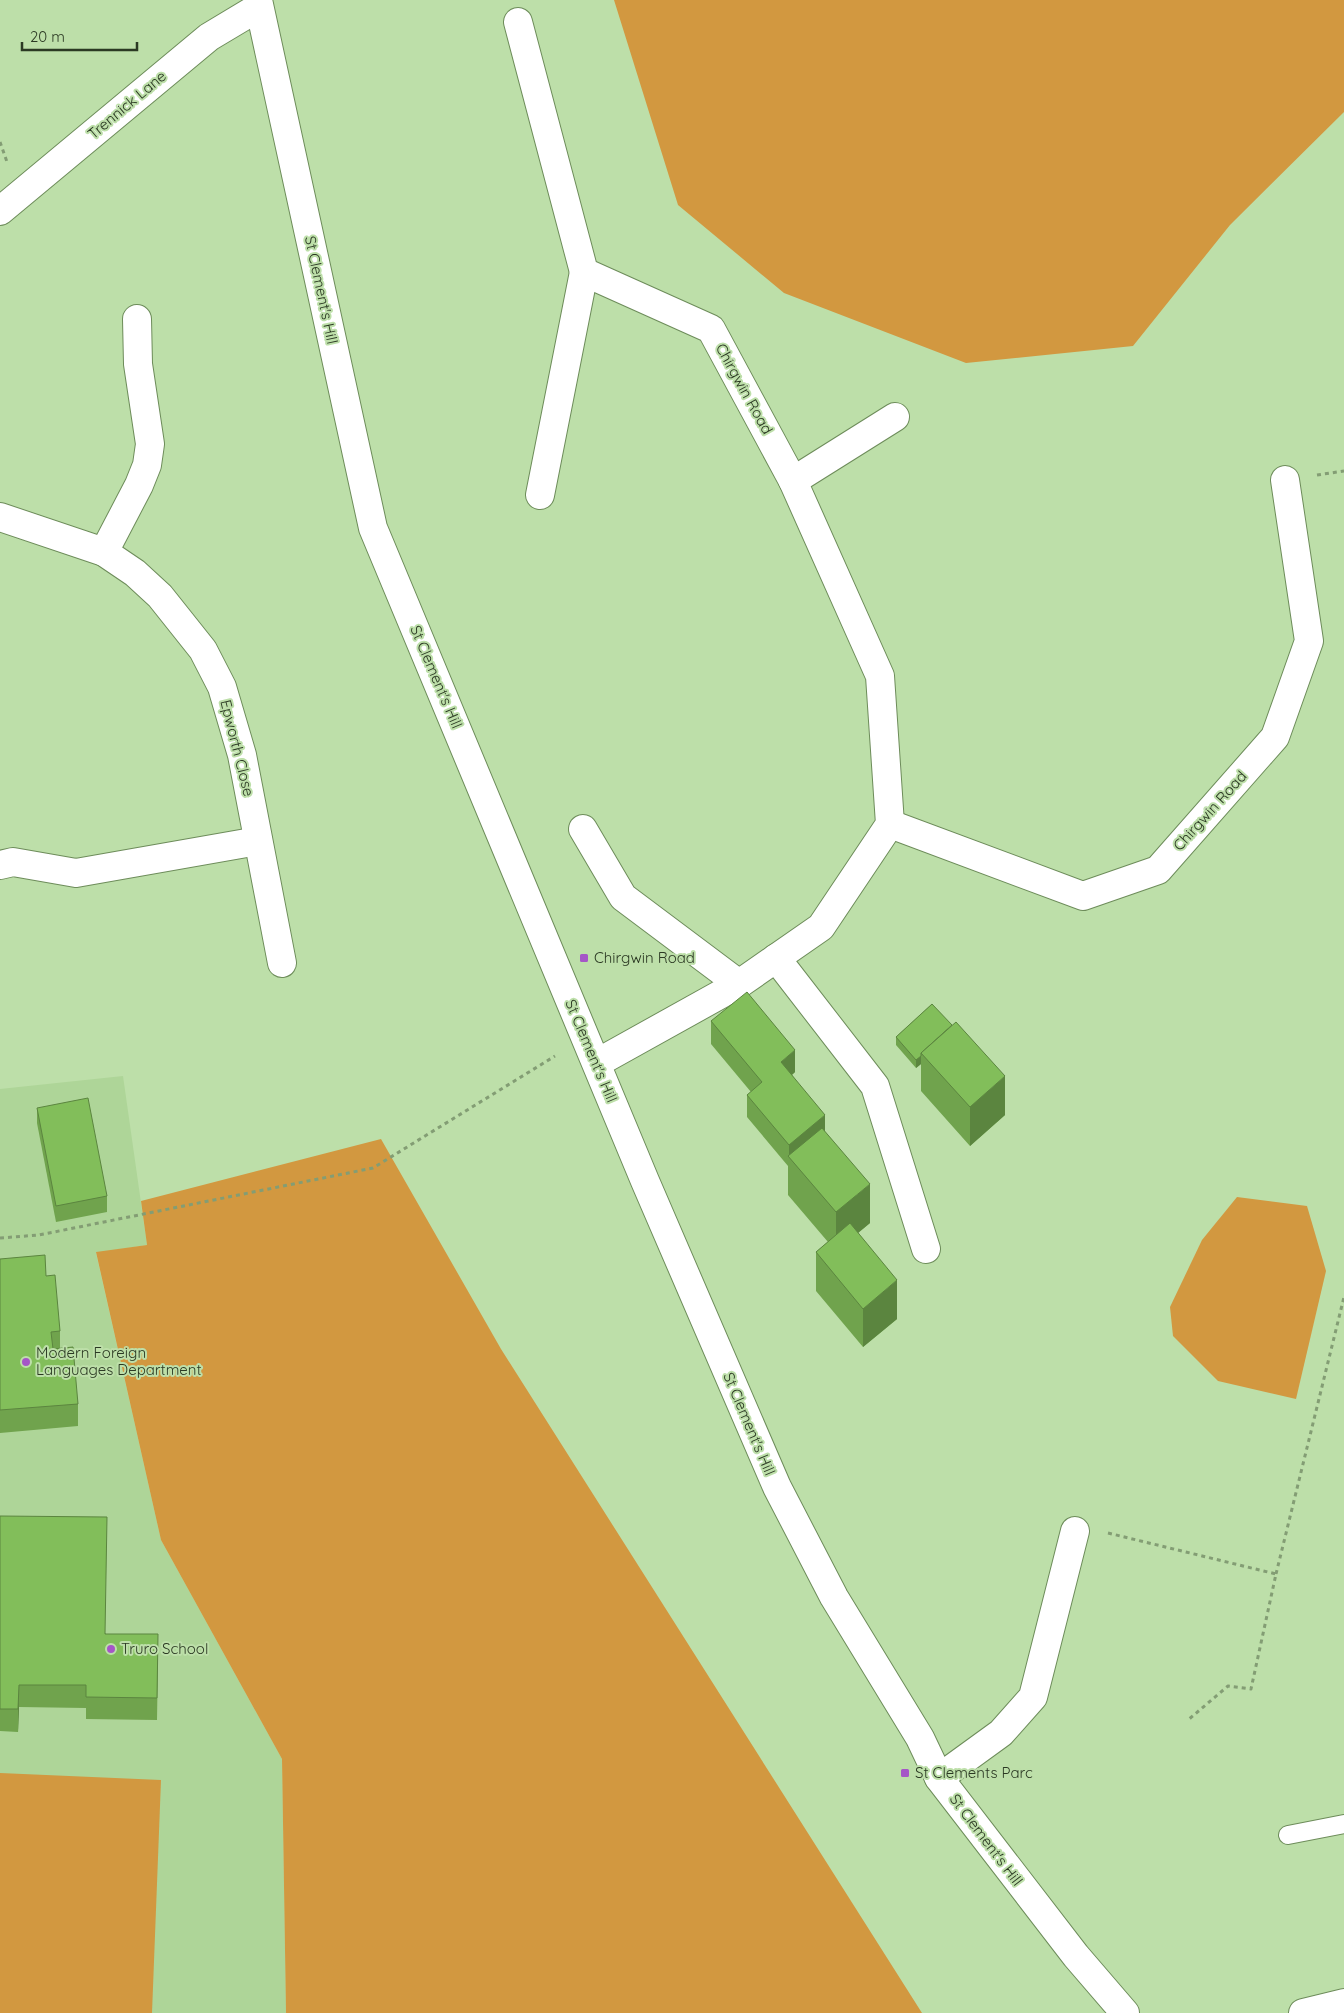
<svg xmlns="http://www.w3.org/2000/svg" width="1344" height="2013" viewBox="0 0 1344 2013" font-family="Quicksand,sans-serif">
  <rect width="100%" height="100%" fill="#bddfa9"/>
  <polygon fill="#aed598" points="123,1076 147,1245 96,1253 161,1540 282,1759 286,2013 0,2013 0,1089"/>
  <g fill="#d29840">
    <polygon points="614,0 1344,0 1344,112 1230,225 1133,346 966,363 784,293 678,205"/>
    <polygon points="381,1139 501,1349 922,2013 286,2013 282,1759 161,1540 96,1252 147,1245 141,1201"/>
    <polygon points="1237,1197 1307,1206 1326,1271 1296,1399 1218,1381 1173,1336 1170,1307 1202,1240"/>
    <polygon points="0,1773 161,1780 152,2013 0,2013"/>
  </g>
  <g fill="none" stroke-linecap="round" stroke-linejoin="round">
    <g stroke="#6d8c5a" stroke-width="20">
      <polyline id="lane" points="1288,1835 1344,1824"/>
    </g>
    <g stroke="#6d8c5a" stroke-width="30">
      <g id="street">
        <polyline points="518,22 584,272 711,329 793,481 880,676 890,824 821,927 739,984 597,1063"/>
        <polyline points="0,211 209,37 259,7"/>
        <polyline points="793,481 895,417"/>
        <polyline points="540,495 584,272"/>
        <polyline points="0,517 104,552 135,573 160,596 203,650 222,687 242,755 282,963"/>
        <polyline points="104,552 139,485 147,465 150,444 138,364 137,319"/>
        <polyline points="890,824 1083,896 1158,870 1275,737 1309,641 1285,480"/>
        <polyline points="583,829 623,897 739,984"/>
        <polyline points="0,865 13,862 76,873 258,841"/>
        <polyline points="776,958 875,1086 926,1249"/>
        <polyline points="939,1778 1001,1733 1033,1697 1075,1531"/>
        <polyline points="1303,2013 1344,2003"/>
      </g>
    </g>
    <g stroke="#6d8c5a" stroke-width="30">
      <polyline id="secondary" points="258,0 373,528 645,1181 777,1487 834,1597 920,1738 939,1778 1076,1956 1125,2013"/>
    </g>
    <g stroke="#839d74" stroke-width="3" stroke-dasharray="4 4" stroke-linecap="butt">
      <polyline points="0,142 7,162"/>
      <polyline points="1317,475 1344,471"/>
      <polyline points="0,1238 39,1235 373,1168 555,1056"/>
      <polyline points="1108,1533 1276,1574 1251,1689 1228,1686 1188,1720"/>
      <polyline points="1276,1574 1344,1297"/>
    </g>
    <use href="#lane" stroke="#fff" stroke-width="18"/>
    <use href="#street" stroke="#fff" stroke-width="28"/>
    <use href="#secondary" stroke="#fff" stroke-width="28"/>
  </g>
  <g fill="#70a34d">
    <polygon points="932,1004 1005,1115 970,1146 921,1091 921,1064 916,1068 896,1045 896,1037"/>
    <polygon points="711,1021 795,1072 792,1075 825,1132 870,1223 858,1233 897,1319 863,1347 816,1291 816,1252 828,1242 788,1195 788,1166 747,1117 747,1095 751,1092 711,1044"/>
    <polygon points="37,1108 107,1196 107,1212 56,1222 37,1123"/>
    <polygon points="0,1259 46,1276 60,1331 60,1348 78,1404 78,1426 0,1433"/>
    <polygon points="0,1516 106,1634 158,1656 157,1720 86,1719 86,1708 19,1707 18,1732 0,1731"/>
  </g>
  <g fill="#5b853f">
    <polygon points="795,1050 795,1072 781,1084 781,1062"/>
    <polygon points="921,1056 921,1064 916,1068 916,1060"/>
    <polygon points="1005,1076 1005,1115 970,1146 970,1107"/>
    <polygon points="825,1115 825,1137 789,1157 789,1145"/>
    <polygon points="870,1184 870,1223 836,1251 836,1212"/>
    <polygon points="897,1280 897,1319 863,1347 863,1309"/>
    <polygon points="19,1685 19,1707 18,1732 18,1709"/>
  </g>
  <g fill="#82be5a" stroke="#5b853f">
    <polygon points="747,992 795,1050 781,1062 825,1115 789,1145 747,1095 762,1082 711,1021"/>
    <polygon points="932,1004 952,1025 921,1053 921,1056 916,1060 896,1037"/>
    <polygon points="956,1022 1005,1076 970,1107 921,1053"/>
    <polygon points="88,1098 107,1196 56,1206 37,1108"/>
    <polygon points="822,1128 870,1184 836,1212 788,1156"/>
    <polygon points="850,1223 897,1280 863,1309 816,1252"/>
    <polygon points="45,1255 46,1276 55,1275 60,1331 51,1332 53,1349 73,1347 78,1404 0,1410 0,1259"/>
    <polygon points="0,1516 107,1517 105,1634 158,1634 157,1698 86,1697 86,1685 19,1685 18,1709 0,1709"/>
  </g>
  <g fill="#a556c7" stroke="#bddfa9" stroke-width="2">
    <rect x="579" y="953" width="10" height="10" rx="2.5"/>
    <circle cx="26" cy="1362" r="5"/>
    <circle cx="111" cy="1649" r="5"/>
    <rect x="900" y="1768" width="10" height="10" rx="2.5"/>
  </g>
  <g text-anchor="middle" stroke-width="4" stroke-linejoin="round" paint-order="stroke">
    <g font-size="15" fill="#2b3923" stroke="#bddfa9">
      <text transform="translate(127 105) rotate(-40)" y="5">Trennick Lane</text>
      <text transform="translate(321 290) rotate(78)" y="5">St Clement's Hill</text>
      <text transform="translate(744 389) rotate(61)" y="5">Chirgwin Road</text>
      <text transform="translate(436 677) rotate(67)" y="5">St Clement's Hill</text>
      <text transform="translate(237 748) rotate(76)" y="5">Epworth Close</text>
      <text transform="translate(1210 811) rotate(-48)" y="5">Chirgwin Road</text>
      <text transform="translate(591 1051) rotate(67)" y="5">St Clement's Hill</text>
      <text transform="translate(749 1424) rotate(67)" y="5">St Clement's Hill</text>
      <text transform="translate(986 1840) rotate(53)" y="5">St Clement's Hill</text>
    </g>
    <g font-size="15" fill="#2b3923" stroke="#bddfa9" text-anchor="start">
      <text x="594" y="963">Chirgwin Road</text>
      <text x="36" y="1358">Modern Foreign<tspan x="36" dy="17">Languages Department</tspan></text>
      <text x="121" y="1654">Truro School</text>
      <text x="915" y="1778">St Clements Parc</text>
    </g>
  </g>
  <path d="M22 42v8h115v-8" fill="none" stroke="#2b3923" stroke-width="2.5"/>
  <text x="30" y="42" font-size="15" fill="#2b3923" stroke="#bddfa9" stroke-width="4" paint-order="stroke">20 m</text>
</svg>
